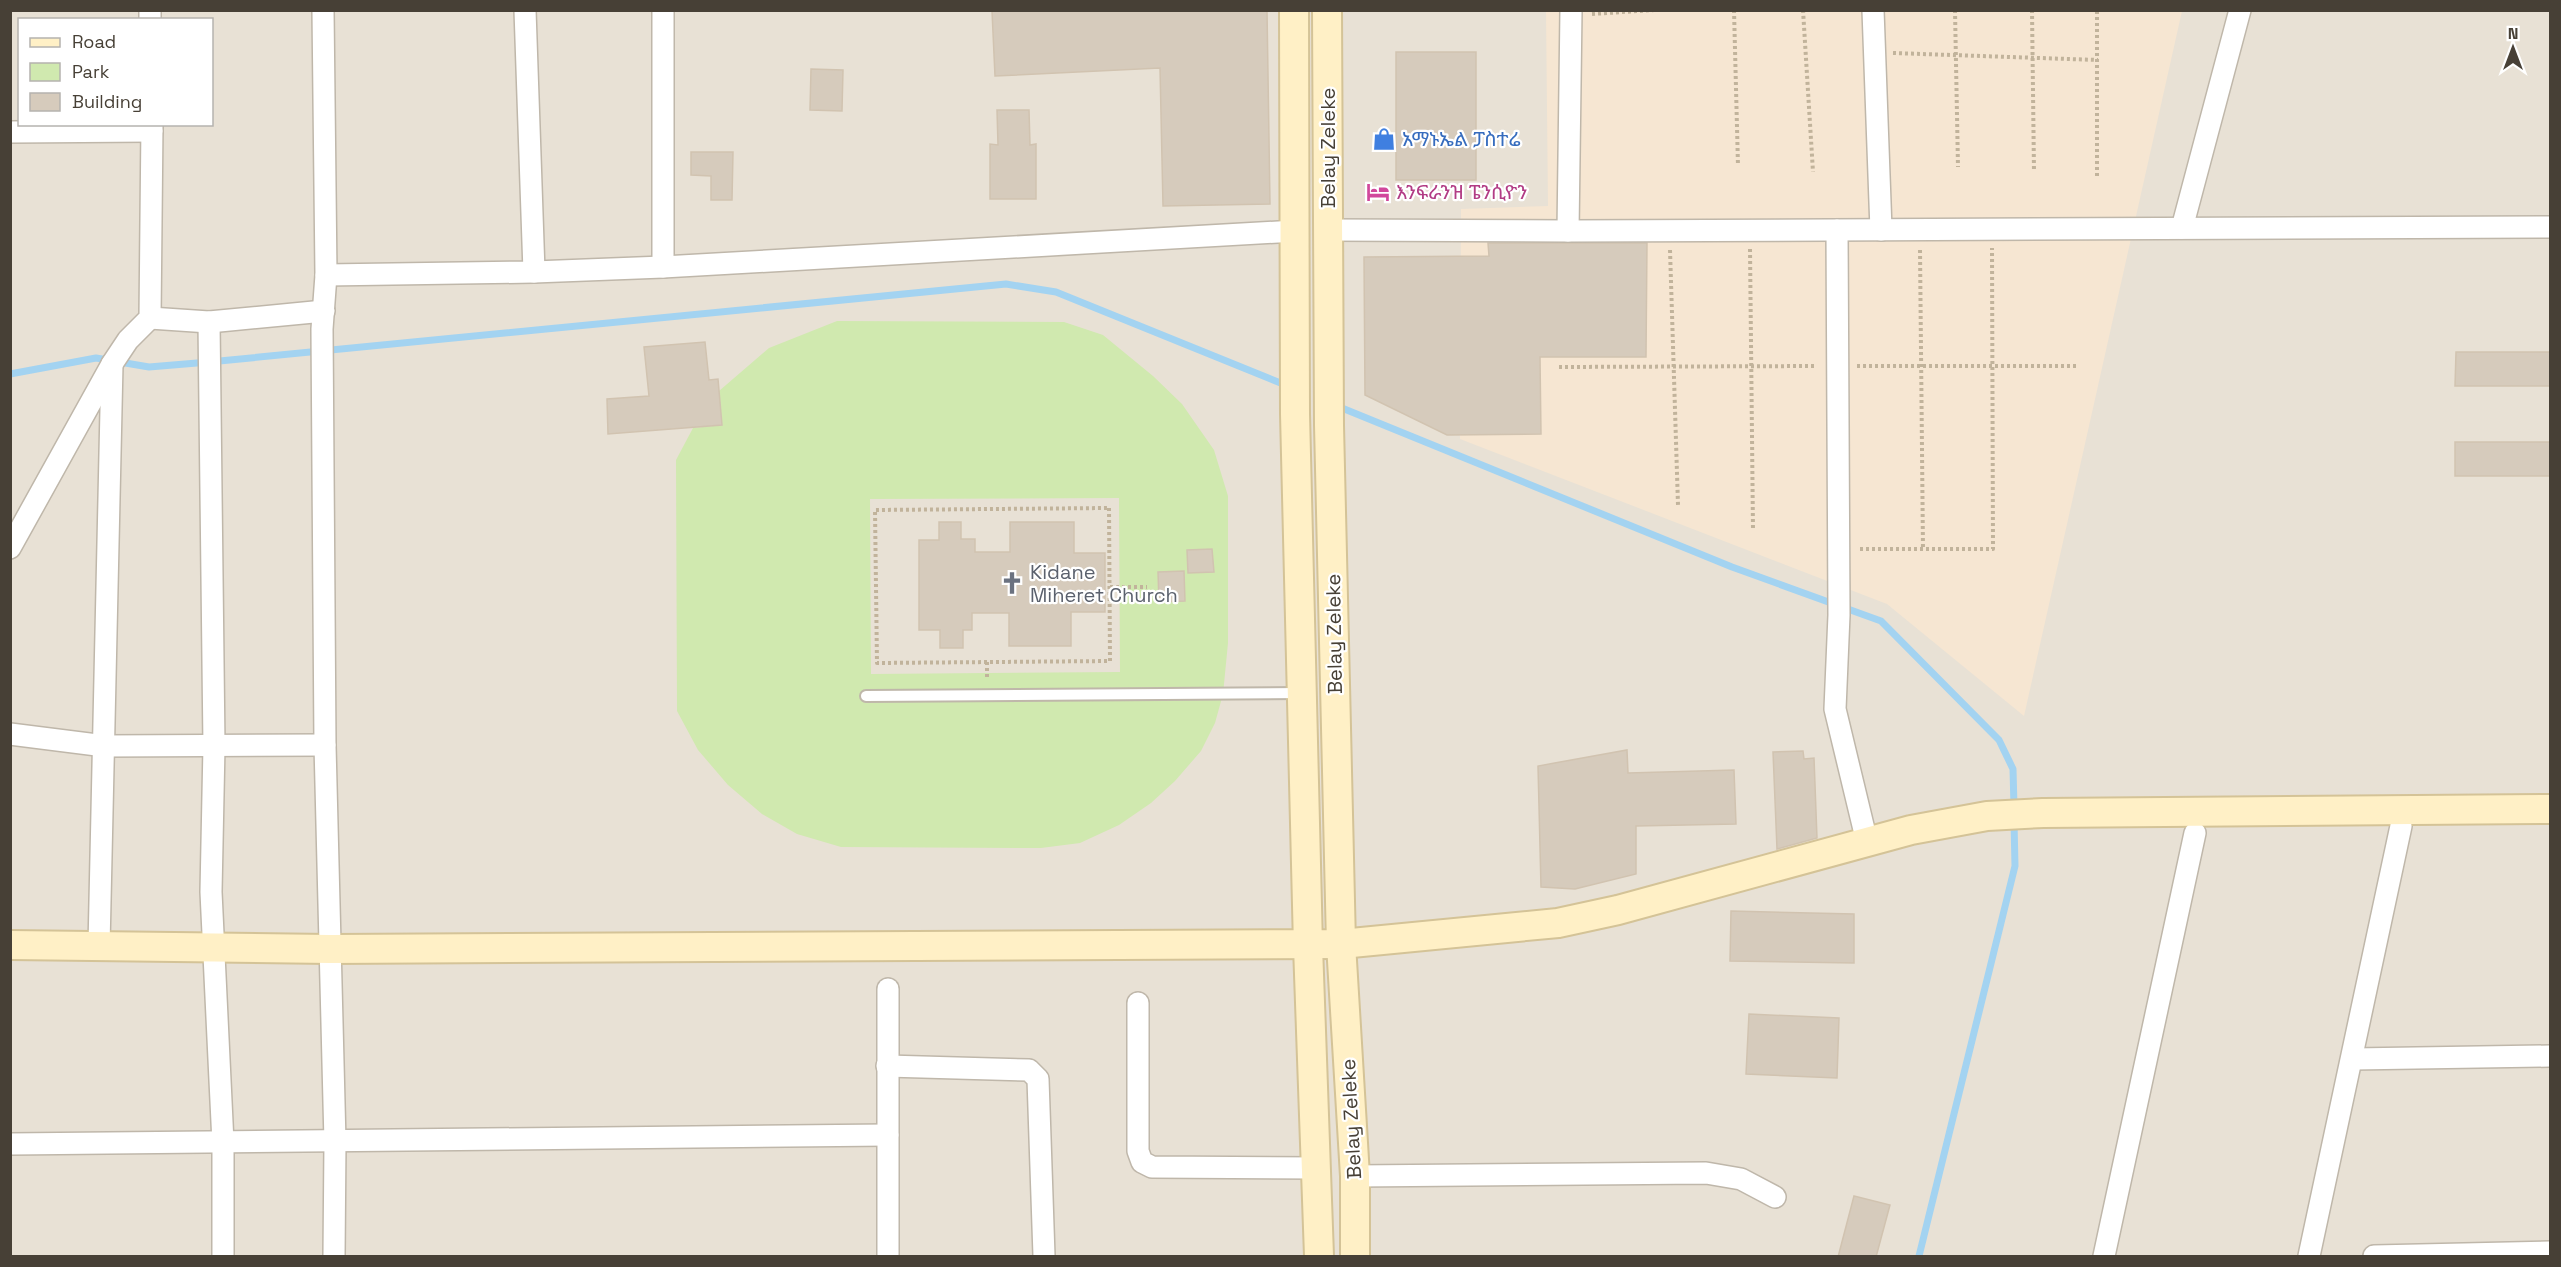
<svg xmlns="http://www.w3.org/2000/svg" width="2561" height="1267" viewBox="0 0 2561 1267" font-family="'Space Grotesk','Noto Sans Ethiopic',sans-serif">
  <rect width="100%" height="100%" fill="#f4f0e7"/>
  <path fill="#e8e1d5" fill-rule="evenodd" d="M11,11H2550V1256H11ZM20,20H212V124H20Z"/>
  <polygon fill="#f6e6d2" points="1546,11 2182,11 2024,716 1887,604 1460,439 1461,209 1548,206"/>
  <path fill="#d0e9af" fill-rule="evenodd" d="M837,321L1064,322L1103,335L1153,376L1182,404L1214,450L1228,496V643L1223,694L1215,723L1201,751L1175,781L1151,803L1119,825L1080,843L1041,848L841,847L797,834L762,814L728,785L698,750L677,711L676,460L693,428L722,425L719,391L769,348ZM1119,498L1120,672L871,674L870,499Z"/>
  <g fill="none" stroke-linecap="round" stroke-linejoin="round">
    <g stroke="#a3d3f1" stroke-width="7">
      <polyline points="10,374 96,358 149,367 209,362 1006,284 1056,292 1288,386"/>
      <polyline points="1337,406 1732,567 1881,621 1999,740 2013,769 2014,807"/>
      <polyline points="1919,1256 2015,866 2014,821"/>
    </g>
  </g>
  <g fill="#d6cbbc" stroke="#d1c3b0" stroke-width="1.5">
    <polygon points="1267,10 1270,204 1163,206 1160,68 995,76 992,11"/>
    <rect x="1396" y="52" width="80" height="128"/>
    <polygon points="811,69 843,70 842,111 810,110"/>
    <polygon points="997,110 1029,110 1030,145 1036,144 1036,199 990,199 990,144 998,145"/>
    <polygon points="691,152 733,152 732,200 711,200 711,176 691,175"/>
    <polygon points="1488,243 1647,243 1646,357 1540,357 1541,434 1447,435 1365,395 1364,257 1489,256"/>
    <polygon points="705,342 709,380 718,379 722,425 608,434 607,399 649,396 644,347"/>
    <polygon points="2456,352 2550,352 2550,386 2455,386"/>
    <rect x="2455" y="442" width="95" height="34"/>
    <polygon points="939,522 961,522 961,539 975,539 975,552 1010,552 1010,522 1074,522 1074,553 1105,553 1105,612 1071,612 1071,646 1009,646 1009,613 972,613 972,630 963,630 963,648 940,648 940,630 919,630 919,540 939,540"/>
    <polygon points="1212,549 1214,572 1188,573 1187,550"/>
    <polygon points="1184,571 1185,601 1159,602 1158,572"/>
    <polygon points="1627,750 1628,773 1734,770 1736,824 1636,826 1636,874 1575,889 1541,887 1538,766"/>
    <polygon points="1803,751 1804,759 1814,758 1817,838 1777,849 1773,752"/>
    <polygon points="1731,911 1854,914 1854,963 1730,961"/>
    <polygon points="1749,1014 1839,1018 1837,1078 1746,1074"/>
    <polygon points="1854,1196 1890,1205 1876,1257 1838,1257"/>
  </g>
  <g fill="none" stroke-linecap="round" stroke-linejoin="round">
    <g stroke="#bfb7aa" stroke-width="14">
      <polyline id="lane" points="866,696 1301,693"/>
    </g>
    <g stroke="#bfb7aa" stroke-width="24">
      <g id="street">
        <polyline points="150,10 150,20"/>
        <polyline points="323,10 326,275 322,329 325,745 335,1142 334,1256"/>
        <polyline points="525,10 534,272"/>
        <polyline points="663,10 663,267"/>
        <polyline points="1873,10 1881,230"/>
        <polyline points="10,132 152,131"/>
        <polyline points="2182,228 2240,10"/>
        <polyline points="1328,230 1568,231 2550,227"/>
        <polyline points="1837,230 1839,615 1835,709 1867,842"/>
        <polyline points="1568,231 1571,10"/>
        <polyline points="326,275 534,272 663,267 1295,231"/>
        <polyline points="150,318 209,322 324,311"/>
        <polyline points="209,322 214,746 211,892 223,1143 223,1256"/>
        <polyline points="10,548 112,364 128,340 150,318 152,124"/>
        <polyline points="10,734 105,746 325,745"/>
        <polyline points="99,946 112,364"/>
        <polyline points="888,989 888,1256"/>
        <polyline points="1138,1003 1138,1151 1142,1162 1152,1167 1317,1168"/>
        <polyline points="2353,1059 2550,1056"/>
        <polyline points="887,1066 1029,1070 1038,1079 1044,1256"/>
        <polyline points="10,1144 888,1135"/>
        <polyline points="1355,1176 1706,1173 1741,1179 1775,1197"/>
        <polyline points="2104,1256 2195,833"/>
        <polyline points="2309,1256 2401,826"/>
        <polyline points="2374,1256 2550,1252"/>
      </g>
    </g>
    <g stroke="#d4c397" stroke-width="32">
      <g id="secondary">
        <polyline points="1294,10 1295,414 1308,946 1319,1256"/>
        <polyline points="1327,10 1329,425 1341,944 1355,1176 1355,1256"/>
        <polyline points="10,945 330,949 1341,944 1558,923 1618,910 1911,830 1987,816 2043,813 2550,809"/>
      </g>
    </g>
    <g stroke="#c1b39b" stroke-width="4" stroke-dasharray="3 3" stroke-linecap="butt">
      <polyline points="1734,10 1738,166"/>
      <polyline points="1803,10 1813,172"/>
      <polyline points="1955,10 1958,167"/>
      <polyline points="2032,10 2034,172"/>
      <polyline points="1592,14 1654,10"/>
      <polyline points="1893,53 2098,60"/>
      <polyline points="2097,176 2097,10"/>
      <polyline points="1750,249 1753,530"/>
      <polyline points="1670,250 1678,505"/>
      <polyline points="1920,250 1923,550"/>
      <polyline points="1857,366 2077,366"/>
      <polyline points="1559,367 1817,366"/>
      <polygon points="1109,508 1110,661 877,663 875,510"/>
      <polyline points="1860,549 1993,549 1992,248"/>
      <polyline points="1110,587 1147,587"/>
      <polyline points="987,662 987,679"/>
    </g>
    <use href="#lane" stroke="#fff" stroke-width="10"/>
    <use href="#street" stroke="#fff" stroke-width="21"/>
    <use href="#secondary" stroke="#fff0c6" stroke-width="28"/>
  </g>
  <defs>
    <g id="shop-bare" transform="scale(1.8)"><path d="M-5-2.5h2.3a2.7 3.5 0 0 1 5.4 0H5L5.5 6h-11ZM-1.5-2.5h3a1.5 2.3 0 0 0-3 0Z" fill="#3f7fe0" stroke="#fff" stroke-width="2.5" paint-order="stroke"/></g>
    <g id="hotel-bare" transform="scale(1.8)"><path d="M-6-4.5h1.5V1H6V5H4.5V3h-9V5H-6ZM-4 0a1.8 1.8 0 1 1 3.6 0ZM.5 0V-2.5h3Q6-2.5 6 0Z" fill="#d1479c" stroke="#fff" stroke-width="2.5" paint-order="stroke"/></g>
    <g id="church-bare" transform="scale(1.8)"><path d="M-1.2-6h2.4v3.5h3.3v2.4h-3.3V6h-2.4V-.1h-3.3v-2.4h3.3Z" fill="#6b7280" stroke="#fff" stroke-width="2.5" paint-order="stroke"/></g>
  </defs>
  <g fill-rule="evenodd">
    <use href="#shop-bare" x="1384" y="139"/>
    <use href="#hotel-bare" x="1378" y="192"/>
    <use href="#church-bare" x="1012" y="583"/>
  </g>
  <g text-anchor="middle" stroke-width="4.5" stroke-linejoin="round" paint-order="stroke">
    <g font-size="20" fill="#366cbe" stroke="#fff" text-anchor="start">
      <text x="1402" y="146">አማኑኤል ፓስተሬ</text>
    </g>
    <g font-size="20" fill="#474036" stroke="#fff">
      <text transform="translate(1328 148) rotate(-90)" y="7">Belay Zeleke</text>
      <text transform="translate(1334 634) rotate(-91)" y="7">Belay Zeleke</text>
      <text transform="translate(1351 1119) rotate(-93)" y="7">Belay Zeleke</text>
    </g>
    <g font-size="20" fill="#b23c85" stroke="#fff" text-anchor="start">
      <text x="1396" y="199">እንፍራንዝ ፔንሲዮን</text>
    </g>
    <g font-size="20" fill="#5b616d" stroke="#fff" text-anchor="start">
      <text x="1030" y="579">Kidane<tspan x="1030" dy="23">Miheret Church</tspan></text>
    </g>
  </g>
  <rect width="2561" height="1267" fill="none" stroke="#474036" stroke-width="24"/>
  <rect x="18" y="18" width="195" height="108" fill="#ffffff" stroke="#b5b3af" stroke-width="1.5"/>
  <rect x="30" y="38" width="30" height="9" fill="#fff0c6" stroke="#b5b3af" stroke-width="1.5"/>
  <text x="72" y="48" font-size="18" fill="#474036">Road</text>
  <rect x="30" y="63" width="30" height="18" fill="#d0e9af" stroke="#b5b3af" stroke-width="1.5"/>
  <text x="72" y="78" font-size="18" fill="#474036">Park</text>
  <rect x="30" y="93" width="30" height="18" fill="#d6cbbc" stroke="#b5b3af" stroke-width="1.5"/>
  <text x="72" y="108" font-size="18" fill="#474036">Building</text>
  <g transform="translate(2513 48)" stroke="#ffffff" stroke-width="4.5" paint-order="stroke">
  <path d="M0-4.5L10 22L0 15L-10 22Z" fill="#474036"/>
  <text y="-9" font-size="16" font-weight="bold" text-anchor="middle" fill="#474036">N</text>
  </g>
</svg>
